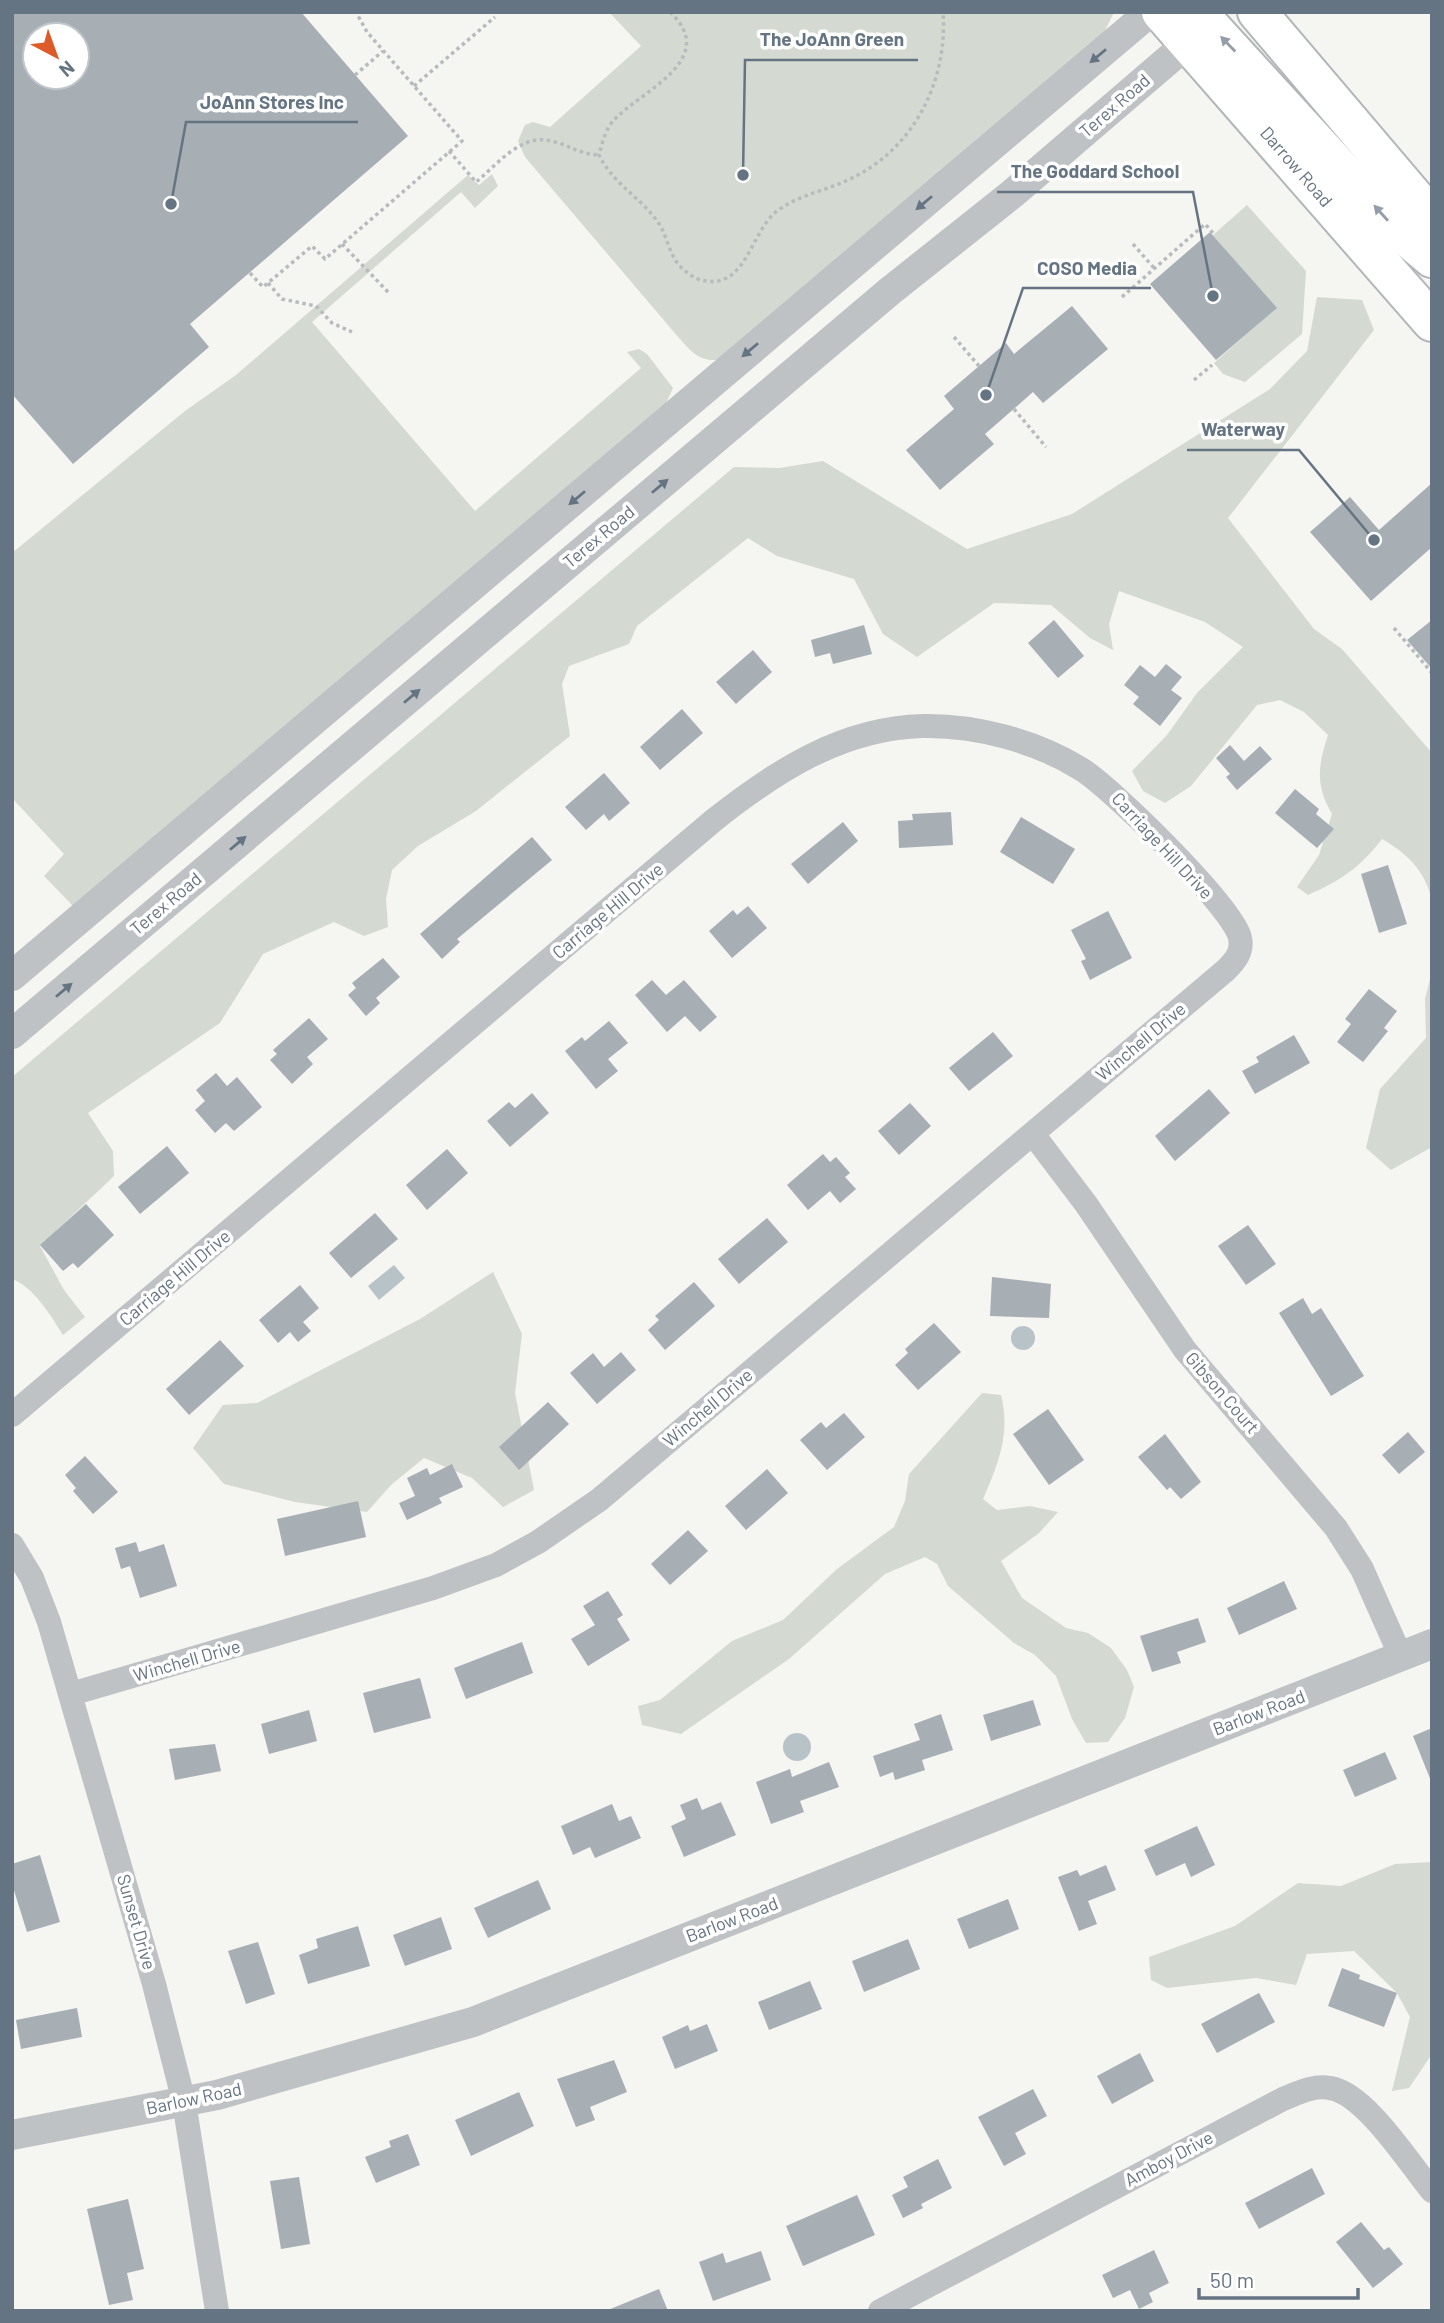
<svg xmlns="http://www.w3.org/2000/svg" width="1444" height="2323" viewBox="0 0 1444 2323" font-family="Barlow,sans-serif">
  <rect width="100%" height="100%" fill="#f5f5f1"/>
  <g fill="#d4dad1">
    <path d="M609,12H1114L1104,33L717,360C698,361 691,351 679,338L525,157L518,141L525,125L533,122L550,127L641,46Z"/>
    <polygon points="492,174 498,186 475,208 461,192 312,322 475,511 641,368 627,352 639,349 647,354 673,388 663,410 74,907 44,876 64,854 12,798 12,553 185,411 236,375 468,175 479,185"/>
    <polygon points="1247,205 1306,271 1302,334 1245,382 1223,374 1214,363 1276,308 1213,235"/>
    <path d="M1317,297L1362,300L1374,330L1228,518L1314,629L1342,649L1432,753V900C1425,871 1408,854 1382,839C1361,867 1340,881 1308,895L1297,887L1319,855L1332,814C1315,785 1318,766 1328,735L1304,712L1280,700L1257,705L1191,786L1165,803L1143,791L1132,771L1167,735L1197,693L1243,647L1205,622L1119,591L1109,624L1113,650L1090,638L1051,605L994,603L917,657L883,634L854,579L777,556L748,538L637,626L629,644L569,666L562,684L570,736L476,811L418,846L392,870L386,899L388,927L364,936L334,922L263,954L220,1023L88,1113L113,1151L114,1176L40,1246L64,1290L85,1317L63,1335C51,1316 34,1287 12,1279V1077L734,467L779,468L823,461L967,549L1072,514L1270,389L1307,351Z"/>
    <polygon points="1432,971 1432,1147 1391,1170 1366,1148 1380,1089 1426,1038 1425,999"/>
    <polygon points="493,1272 522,1334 515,1393 534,1490 503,1507 472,1478 424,1458 391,1485 367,1512 295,1502 224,1484 193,1448 223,1405 257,1403 420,1319"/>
    <path d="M982,1393L1001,1395C1011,1434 998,1464 983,1499L997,1510L1030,1506L1058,1512L1039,1533L1001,1561L1022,1598L1066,1628L1088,1633L1111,1648L1127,1670L1134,1687L1125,1718L1108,1742L1086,1743L1072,1719L1056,1676L1035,1655L1014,1643L948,1586L937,1564L925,1557L885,1574L789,1659L681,1734L642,1725L638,1706L660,1700L732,1641L783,1620L837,1569L894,1527L905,1501L909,1474Z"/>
    <polygon points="1432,1862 1432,2054 1409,2088 1392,2091 1410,2017 1397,1993 1354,1951 1307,1954 1296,1985 1256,1978 1167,1988 1151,1980 1149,1957 1235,1926 1298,1883 1341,1886 1395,1864"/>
  </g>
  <g fill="#b8c3c8">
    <polygon points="394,1265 405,1278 379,1300 368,1286"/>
    <circle cx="1023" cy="1338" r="12"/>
    <circle cx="797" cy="1747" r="14"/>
  </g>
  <g fill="#a7aeb4" fill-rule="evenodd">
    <path d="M12,12H301L408,136L190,324L209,347L73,464L12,394ZM35,35H77V77H35Z"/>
    <polygon points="1210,232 1277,308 1216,360 1150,284"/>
    <polygon points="1072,306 1108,349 1043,403 1033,392 985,434 994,444 940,490 906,450 954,409 944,396 1006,343 1014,354"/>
    <polygon points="1432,483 1432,547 1371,601 1310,532 1350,497 1379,530"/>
    <polygon points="1054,620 1084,656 1058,678 1028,643"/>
    <polygon points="1432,620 1432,669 1407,640"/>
    <polygon points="864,625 872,654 833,664 830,653 815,657 811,640"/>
    <polygon points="753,650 772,672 736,704 716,682"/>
    <polygon points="1166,664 1182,677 1171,690 1182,698 1160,726 1133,704 1139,697 1124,685 1140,665 1155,677"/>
    <polygon points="682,709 703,733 660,770 640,747"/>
    <polygon points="1230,745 1244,761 1260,746 1272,759 1237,790 1226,777 1230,774 1216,758"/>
    <polygon points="604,773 630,803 609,821 604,814 586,830 565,807"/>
    <polygon points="1295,789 1319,809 1316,814 1334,829 1317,848 1275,813"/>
    <polygon points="951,812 953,845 899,848 898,821 913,820 912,814"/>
    <polygon points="1021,817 1075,849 1053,884 1000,852"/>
    <polygon points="843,822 858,841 808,884 791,864"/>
    <polygon points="532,837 552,860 457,939 460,942 442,959 420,934"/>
    <polygon points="1388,865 1407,924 1379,933 1361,874"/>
    <polygon points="748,906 767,928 732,958 709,931 733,910 737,915"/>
    <polygon points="1108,911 1132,958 1090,980 1081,961 1086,959 1071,930"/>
    <polygon points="383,958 400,977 376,998 380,1003 366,1016 348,995 356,988 352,983"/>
    <polygon points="652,980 666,995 684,980 717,1017 700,1032 685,1016 667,1032 635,995"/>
    <polygon points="1369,989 1397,1011 1384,1028 1388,1031 1363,1062 1337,1042 1351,1024 1345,1019"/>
    <polygon points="309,1018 328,1039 307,1057 313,1064 292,1084 270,1060 277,1054 273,1050"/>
    <polygon points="609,1021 628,1043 608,1059 618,1071 596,1089 565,1051 582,1037 585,1041"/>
    <polygon points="993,1032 1013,1056 969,1091 949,1068"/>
    <polygon points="1294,1035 1310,1063 1255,1094 1242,1071 1259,1062 1256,1057"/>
    <polygon points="216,1073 227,1086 237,1077 262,1107 234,1131 226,1123 215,1133 195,1110 205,1101 196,1090"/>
    <polygon points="1209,1089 1230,1113 1175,1161 1155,1136"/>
    <polygon points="532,1093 549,1113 510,1147 487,1121 509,1102 515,1108"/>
    <polygon points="910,1103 931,1126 899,1155 878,1131"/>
    <polygon points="167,1146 189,1173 140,1214 118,1187"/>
    <polygon points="447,1149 468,1173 427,1210 406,1185"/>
    <polygon points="823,1154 830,1162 836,1157 850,1173 845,1177 856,1189 840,1203 830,1191 808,1210 787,1185"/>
    <polygon points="86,1204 114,1235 78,1268 73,1263 63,1271 40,1245"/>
    <polygon points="375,1213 398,1239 351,1278 329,1253"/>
    <polygon points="767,1218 788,1242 739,1284 718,1259"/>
    <polygon points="1248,1225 1276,1264 1246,1285 1218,1246"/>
    <polygon points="992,1277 1051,1284 1049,1318 990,1316"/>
    <polygon points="694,1282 715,1306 665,1350 648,1330 659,1320 655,1316"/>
    <polygon points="300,1285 319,1308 303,1322 311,1331 298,1342 290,1332 278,1343 259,1320"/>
    <polygon points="1303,1298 1312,1314 1321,1308 1364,1376 1331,1396 1279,1313"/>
    <polygon points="934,1323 961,1352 918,1390 895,1365 908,1353 905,1349"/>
    <polygon points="220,1340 244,1366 189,1415 166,1389"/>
    <polygon points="621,1352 636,1370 597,1404 570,1373 593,1353 604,1367"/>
    <polygon points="548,1402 569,1424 519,1470 499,1447"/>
    <polygon points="1048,1409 1084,1460 1049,1485 1013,1434"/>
    <polygon points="844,1413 865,1437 827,1470 800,1440 821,1422 826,1428"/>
    <polygon points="1408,1432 1425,1452 1399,1474 1382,1455"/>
    <polygon points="1165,1434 1201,1482 1181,1499 1170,1487 1167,1490 1138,1457"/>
    <polygon points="85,1456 118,1492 93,1514 73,1491 76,1488 65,1475"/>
    <polygon points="452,1464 463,1487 439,1498 442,1503 407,1520 399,1503 415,1496 407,1478 427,1468 430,1475"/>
    <polygon points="767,1469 788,1493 746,1530 725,1506"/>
    <polygon points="358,1501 366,1537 285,1556 277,1519"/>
    <polygon points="688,1530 708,1551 670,1585 651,1564"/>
    <polygon points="136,1542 139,1552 164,1544 177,1586 140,1598 130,1566 121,1569 115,1548"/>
    <polygon points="1284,1581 1297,1609 1239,1635 1227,1608"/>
    <polygon points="608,1591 623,1615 617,1619 630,1640 588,1666 571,1639 595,1625 583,1606"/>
    <polygon points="1198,1618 1206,1642 1177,1652 1181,1663 1152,1672 1140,1636"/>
    <polygon points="522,1642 533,1673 466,1699 454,1668"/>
    <polygon points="420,1678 431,1718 374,1733 363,1693"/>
    <polygon points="1033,1700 1041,1725 991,1741 983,1715"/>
    <polygon points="309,1710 317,1741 269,1754 261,1724"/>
    <polygon points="941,1714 953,1750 922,1760 925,1770 895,1780 893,1772 880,1777 873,1756 920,1740 914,1724"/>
    <polygon points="1432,1728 1432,1781 1431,1781 1413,1736"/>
    <polygon points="215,1744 221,1771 175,1780 169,1749"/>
    <polygon points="1385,1752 1397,1779 1355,1797 1343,1770"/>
    <polygon points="829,1762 839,1787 800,1801 804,1812 771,1824 756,1782 790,1769 792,1777"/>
    <polygon points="697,1798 702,1810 721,1802 736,1835 684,1857 671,1826 686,1819 680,1805"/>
    <polygon points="612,1804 619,1821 631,1816 641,1838 595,1858 590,1847 573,1855 561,1826"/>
    <polygon points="1197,1826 1215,1865 1191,1877 1185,1863 1156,1876 1144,1850"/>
    <polygon points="40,1855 60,1922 27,1932 12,1884 12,1864"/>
    <polygon points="1106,1865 1116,1890 1088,1901 1097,1924 1079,1931 1058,1877 1077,1870 1080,1876"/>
    <polygon points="538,1880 551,1909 488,1938 474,1908"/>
    <polygon points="1008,1899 1019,1929 969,1949 957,1919"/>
    <polygon points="441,1917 452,1949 405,1966 393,1935"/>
    <polygon points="358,1926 370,1966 308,1984 299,1955 318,1948 316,1939"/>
    <polygon points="908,1939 920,1969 864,1992 852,1961"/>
    <polygon points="258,1942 275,1994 246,2004 228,1951"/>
    <polygon points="1342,1968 1360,1975 1359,1979 1397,1993 1384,2027 1328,2006"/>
    <polygon points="810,1981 822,2009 769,2030 758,2002"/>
    <polygon points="1259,1993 1275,2022 1217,2053 1201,2024"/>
    <polygon points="77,2008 82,2037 21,2049 16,2020"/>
    <polygon points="707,2024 718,2051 675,2069 662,2037 688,2025 690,2031"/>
    <polygon points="1140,2053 1154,2081 1112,2104 1097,2076"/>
    <polygon points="614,2060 627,2092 590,2107 595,2120 576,2127 557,2079"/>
    <polygon points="1033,2089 1047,2116 1015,2133 1026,2154 1004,2166 978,2117"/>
    <polygon points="519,2092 534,2126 471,2156 455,2120"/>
    <polygon points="408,2134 420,2165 376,2183 365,2157 391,2147 389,2141"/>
    <polygon points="938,2159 952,2188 921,2204 923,2208 903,2218 892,2195 908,2187 903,2177"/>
    <polygon points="1312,2168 1325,2194 1259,2229 1245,2203"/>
    <polygon points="299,2177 310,2244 281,2249 270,2181"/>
    <polygon points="857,2195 875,2235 803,2266 786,2226"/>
    <polygon points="128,2199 144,2269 127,2273 133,2300 109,2305 87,2209"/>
    <polygon points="1361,2222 1384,2250 1389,2247 1403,2264 1373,2288 1336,2242"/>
    <polygon points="1154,2250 1169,2283 1149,2293 1153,2302 1139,2309 1130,2290 1113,2298 1102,2275"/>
    <polygon points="761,2251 771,2280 713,2301 699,2262 723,2253 726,2263"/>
    <polygon points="659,2289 668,2311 608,2311 608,2310"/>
  </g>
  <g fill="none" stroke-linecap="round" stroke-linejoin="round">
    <g stroke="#b1b6b9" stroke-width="42">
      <g id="primary">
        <polyline points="1161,12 1432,322"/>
        <polyline points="1180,12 1210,26 1391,224 1432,258"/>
        <polyline points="1257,12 1432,218"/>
      </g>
    </g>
    <g stroke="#b8bbbd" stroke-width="3.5" stroke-dasharray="3.5 3.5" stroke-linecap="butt">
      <path d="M670,12C721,60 640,91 613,121C605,130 602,144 599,155C614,185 638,195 658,222C667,235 669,254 679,265C686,273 696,280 706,281C747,287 751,231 777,211C800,194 826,191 850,179C914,149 948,81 943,12"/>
      <polyline points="355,75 383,51"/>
      <polyline points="414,86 495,17"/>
      <path d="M449,151L476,182C497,165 521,133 551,141C570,145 578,154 599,155"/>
      <polyline points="342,244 389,293"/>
      <polyline points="1133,244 1154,268"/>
      <polyline points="250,273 263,287 312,246 325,259 462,141 367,32 356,12"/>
      <polyline points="268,283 282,299 316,306 332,323 352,332"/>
      <polyline points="1122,297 1205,224 1213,233"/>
      <polyline points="954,337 979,366"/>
      <polyline points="1194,380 1212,365"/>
      <polyline points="1014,409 1046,447"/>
      <polyline points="1394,628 1432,673"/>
    </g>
    <g stroke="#bec2c5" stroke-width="24">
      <polyline points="1033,1134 1086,1204 1185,1350 1336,1528 1362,1569 1401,1657"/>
      <path d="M12,1415L714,820C776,771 842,728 923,726C976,725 1036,741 1081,769C1111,787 1234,908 1240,938C1243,952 1235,961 1226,970L599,1500L538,1542L496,1565L433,1588L71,1694"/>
      <polyline points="12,1545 32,1578 49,1622 154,1984 184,2102 217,2311"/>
      <path d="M880,2311L1283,2099C1298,2093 1313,2085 1330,2088C1365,2093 1409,2163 1432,2191"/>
    </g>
    <g stroke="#bec2c5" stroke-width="30">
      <polyline points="12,976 1150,12"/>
      <polyline points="12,1034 890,291 1012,194 1188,43"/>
      <polyline points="12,2135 217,2095 473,2022 1432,1644"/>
    </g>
    <use href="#primary" stroke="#fff" stroke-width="38"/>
  </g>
  <defs><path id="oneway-solid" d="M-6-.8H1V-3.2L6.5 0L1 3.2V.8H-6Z" transform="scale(1.75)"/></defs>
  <g fill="#939ea8">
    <use href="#oneway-solid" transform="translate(1228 44) rotate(-134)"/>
    <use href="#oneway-solid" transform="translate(1381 213) rotate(-132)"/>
  </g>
  <g fill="#657482">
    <use href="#oneway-solid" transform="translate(1098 56) rotate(140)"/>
    <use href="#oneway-solid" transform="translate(924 203) rotate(140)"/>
    <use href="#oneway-solid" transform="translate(750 350) rotate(140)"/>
    <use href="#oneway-solid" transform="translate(660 486) rotate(-40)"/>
    <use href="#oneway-solid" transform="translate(577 498) rotate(140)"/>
    <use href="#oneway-solid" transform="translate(412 696) rotate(-40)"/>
    <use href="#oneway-solid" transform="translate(238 843) rotate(-40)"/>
    <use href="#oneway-solid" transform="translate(64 990) rotate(-40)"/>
  </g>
  <g text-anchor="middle" stroke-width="7" stroke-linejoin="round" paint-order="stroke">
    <g font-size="18" fill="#657482" stroke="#fff">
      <text transform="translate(1115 106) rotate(-41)" y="6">Terex Road</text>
      <text transform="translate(1296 167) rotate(49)" y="6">Darrow Road</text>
      <text transform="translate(599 537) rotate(-40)" y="6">Terex Road</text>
      <text transform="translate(1162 846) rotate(47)" y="6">Carriage Hill Drive</text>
      <text transform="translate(166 904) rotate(-40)" y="6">Terex Road</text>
      <text transform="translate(608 911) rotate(-40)" y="6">Carriage Hill Drive</text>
      <text transform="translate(1141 1042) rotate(-40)" y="6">Winchell Drive</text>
      <text transform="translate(175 1278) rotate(-40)" y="6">Carriage Hill Drive</text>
      <text transform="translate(1222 1393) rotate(49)" y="6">Gibson Court</text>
      <text transform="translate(708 1408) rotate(-40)" y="6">Winchell Drive</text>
      <text transform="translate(187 1661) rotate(-16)" y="6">Winchell Drive</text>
      <text transform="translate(1259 1713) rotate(-21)" y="6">Barlow Road</text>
      <text transform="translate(732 1920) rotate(-21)" y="6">Barlow Road</text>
      <text transform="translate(136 1922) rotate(74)" y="6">Sunset Drive</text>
      <text transform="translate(194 2099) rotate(-12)" y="6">Barlow Road</text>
      <text transform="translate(1169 2159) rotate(-28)" y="6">Amboy Drive</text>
    </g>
  </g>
  <path fill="none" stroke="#657482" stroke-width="2.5" d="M743 175L745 60H918M171 204L186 122H358M1213 296L1193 192H997M986 395L1023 288H1151M1374 540L1299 450H1187"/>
  <g fill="#657482" stroke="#fff" stroke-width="2.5">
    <circle cx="743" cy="175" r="7"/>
    <circle cx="171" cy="204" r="7"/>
    <circle cx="1213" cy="296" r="7"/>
    <circle cx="986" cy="395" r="7"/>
    <circle cx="1374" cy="540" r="7"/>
  </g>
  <g font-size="19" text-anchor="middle" font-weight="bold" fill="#657482" stroke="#fff" stroke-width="7" stroke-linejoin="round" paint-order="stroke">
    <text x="832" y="46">The JoAnn Green</text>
    <text x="272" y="109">JoAnn Stores Inc</text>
    <text x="1095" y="178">The Goddard School</text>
    <text x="1087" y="275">COSO Media</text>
    <text x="1243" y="436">Waterway</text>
  </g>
  <rect width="1444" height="2323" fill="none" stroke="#657482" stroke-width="28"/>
  <g transform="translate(56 56) rotate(139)"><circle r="33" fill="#ffffff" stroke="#c1c7cd" stroke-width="2"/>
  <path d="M0-5L12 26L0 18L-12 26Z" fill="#dd5b29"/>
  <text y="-10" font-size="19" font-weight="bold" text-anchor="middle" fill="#657482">N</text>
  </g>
  <path d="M1199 2288v10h159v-10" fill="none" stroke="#657482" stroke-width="3.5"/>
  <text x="1210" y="2288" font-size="21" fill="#657482" stroke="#ffffff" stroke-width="5" paint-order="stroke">50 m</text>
</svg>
